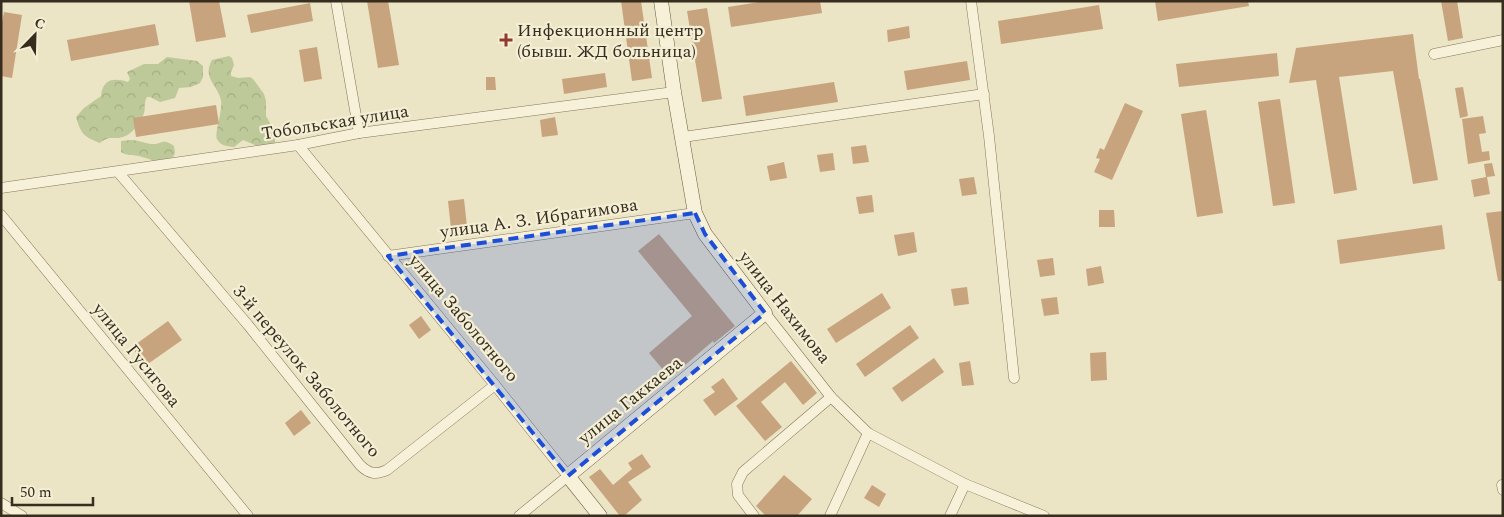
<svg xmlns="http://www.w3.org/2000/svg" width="1504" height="517" viewBox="0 0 1504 517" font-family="Spectral,serif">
  <defs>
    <pattern id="forest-crowns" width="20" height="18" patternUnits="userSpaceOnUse" patternTransform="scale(1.25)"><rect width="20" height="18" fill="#bec999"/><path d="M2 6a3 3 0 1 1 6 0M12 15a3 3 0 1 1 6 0" fill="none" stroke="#a4ad83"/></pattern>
  </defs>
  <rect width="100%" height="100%" fill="#ebe4c5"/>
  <g fill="url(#forest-crowns)">
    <path d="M229,56L232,58L234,65L231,72V76L238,78L250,77L253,79L264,94L266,101V116L275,132V144L267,150L243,140L234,147C227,146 220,146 217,139C214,133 223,111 221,100C217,84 202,78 212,60Z"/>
    <path d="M167,57L197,61L203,66V77L200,83L191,87L179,88L175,98L160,102L150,97H147C143,105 146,107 144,113C141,122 133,134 123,137C113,140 110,135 100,143C84,137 81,134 76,117L84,108L101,96C103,78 114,78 128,82L130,79L127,72L144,64H158Z"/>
    <path d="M131,140C138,140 144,143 151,144C162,145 162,137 174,146L175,153L173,157L158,163C151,159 140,156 133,155C127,155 126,155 121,152V141Z"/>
  </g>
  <g fill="#c7a47d">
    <polygon points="189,1 219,1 226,37 196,42"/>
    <polygon points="367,1 388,1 399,65 378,68"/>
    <polygon points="621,1 641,1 652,78 632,81"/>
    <polygon points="765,1 820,1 822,13 731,27 728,7"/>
    <polygon points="1155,1 1248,1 1249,6 1158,21"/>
    <polygon points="1441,1 1457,1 1463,38 1448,41"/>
    <polygon points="310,3 313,21 251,33 247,15"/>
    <polygon points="1099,5 1103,29 1001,44 998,21"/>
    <polygon points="707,8 722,99 702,102 687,11"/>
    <polygon points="4,12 22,15 12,78 1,76 1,28"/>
    <polygon points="155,24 159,45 71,61 67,40"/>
    <polygon points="909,26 910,38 888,42 887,30"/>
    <polygon points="1413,34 1419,79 1420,79 1438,180 1413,184 1393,71 1339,77 1357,190 1334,194 1316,80 1289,83 1296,48"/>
    <polygon points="317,47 322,79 304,82 299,50"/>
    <polygon points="1277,53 1279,76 1179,87 1176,64"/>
    <polygon points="967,61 970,80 907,90 904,71"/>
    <polygon points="605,73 607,87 564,94 562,79"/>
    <polygon points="486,77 495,77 496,90 486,90"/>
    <polygon points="834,82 838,102 746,116 743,96"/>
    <polygon points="1463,87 1468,116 1460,118 1455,88"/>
    <polygon points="1280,99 1295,203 1273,206 1258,102"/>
    <polygon points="1125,103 1143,111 1112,180 1094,172 1100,159 1096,158 1100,148 1104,150"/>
    <polygon points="216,105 219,124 136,137 133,118"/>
    <polygon points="1206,110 1223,213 1197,217 1181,114"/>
    <polygon points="1483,116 1486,133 1479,134 1482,152 1489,151 1490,160 1468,164 1462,119"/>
    <polygon points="555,117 558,135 542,137 540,120"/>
    <polygon points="866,145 869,162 853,164 851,147"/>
    <polygon points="833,153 835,170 820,172 817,155"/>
    <polygon points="784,162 787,178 770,181 767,166"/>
    <polygon points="1492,163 1495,176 1487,177 1490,194 1474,197 1471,180 1486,177 1484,164"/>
    <polygon points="974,177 977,194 962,196 959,179"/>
    <polygon points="872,195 874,212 859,214 856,197"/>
    <polygon points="464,199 468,236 452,238 448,201"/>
    <polygon points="1099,210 1114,210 1115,227 1099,227"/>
    <polygon points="1503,211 1503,281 1498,281 1486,213"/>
    <polygon points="1442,225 1445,249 1340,264 1337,240"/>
    <polygon points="914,232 917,252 898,256 894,235"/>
    <polygon points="659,234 735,326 714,343 713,341 670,378 649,353 692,316 638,251"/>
    <polygon points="1053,258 1055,275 1040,277 1037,260"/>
    <polygon points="1101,266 1104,283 1088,286 1086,269"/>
    <polygon points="967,287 969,304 954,306 951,289"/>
    <polygon points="882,293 891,308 836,343 827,329"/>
    <polygon points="1057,297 1059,314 1044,316 1041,299"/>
    <polygon points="421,316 431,330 419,339 409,325"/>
    <polygon points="168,321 182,340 145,366 132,347"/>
    <polygon points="910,325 919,338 865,377 856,364"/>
    <polygon points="1106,352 1107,380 1091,381 1090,353"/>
    <polygon points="934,358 944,372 902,402 892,388"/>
    <polygon points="791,361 817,393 803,405 785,382 761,402 782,427 765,441 736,406"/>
    <polygon points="970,361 974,385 962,386 959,363"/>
    <polygon points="723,378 738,399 715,416 703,400 715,392 711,387"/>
    <polygon points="301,410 311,423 294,436 285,423"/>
    <polygon points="642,454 651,467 628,482 642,500 624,516 620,516 589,477 600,469 613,485 632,469 628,463"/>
    <polygon points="784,475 812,499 797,516 766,516 756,506"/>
    <polygon points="872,485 886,494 879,507 864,498"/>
  </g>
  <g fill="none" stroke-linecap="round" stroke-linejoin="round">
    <g stroke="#85775c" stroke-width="11">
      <g id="street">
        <polyline points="336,1 359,133"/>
        <polyline points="971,1 989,136 1014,378"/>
        <polyline points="1434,54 1503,40"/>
        <polyline points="683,137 984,94"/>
        <polyline points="298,145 495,385 568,476 519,516"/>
        <path d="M118,172L248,325L360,465C369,474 376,475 387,470L495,385"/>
        <polyline points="1,188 298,145 359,133 674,92"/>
        <polyline points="1,215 248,516"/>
        <polyline points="388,256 695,213"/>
        <polyline points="765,313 831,397 868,433 965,484 1044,516"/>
        <polyline points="1502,485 1503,490"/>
        <polyline points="1,503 22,516"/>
        <polyline points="754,516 738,495 737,484 743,472 831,397"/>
        <polyline points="830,516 868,433"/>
        <polyline points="950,516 965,484"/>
      </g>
    </g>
    <g stroke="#67583f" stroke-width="15">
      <polyline id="secondary" points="600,516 568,476 765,313 705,234 695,213 674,92 661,1"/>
    </g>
    <use href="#street" stroke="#f6f1d8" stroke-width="10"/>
    <use href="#secondary" stroke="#f6f1d8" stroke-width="14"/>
  </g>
  <path fill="#1d4ed8" fill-opacity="0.2" stroke="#1d4ed8" stroke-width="4" stroke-dasharray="10 6" stroke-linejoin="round" d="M695,213L705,234L765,313L568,476L388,256Z"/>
  <path fill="#903a30" stroke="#f3eed4" stroke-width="2" d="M503.5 32.5h5v5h5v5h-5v5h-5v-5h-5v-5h5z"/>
  <g text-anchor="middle" stroke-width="4.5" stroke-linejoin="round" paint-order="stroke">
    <g font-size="18" fill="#362d1f" stroke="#f3eed4" text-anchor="start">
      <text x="517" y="36">Инфекционный центр<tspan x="517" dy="21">(бывш. ЖД больница)</tspan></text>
    </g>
    <g font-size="18" fill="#362d1f" stroke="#f3eed4">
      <text transform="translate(335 122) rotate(-9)" y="6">Тобольская улица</text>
      <text transform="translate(539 218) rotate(-8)" y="6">улица А. З. Ибрагимова</text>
      <text transform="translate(785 307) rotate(52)" y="6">улица Нахимова</text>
      <text transform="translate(464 318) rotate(50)" y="6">улица Заболотного</text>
      <text transform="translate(137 355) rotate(51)" y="6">улица Гусигова</text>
      <text transform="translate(307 371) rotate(50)" y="6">3-й переулок Заболотного</text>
      <text transform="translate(630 400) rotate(-39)" y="6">улица Гаккаева</text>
    </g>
  </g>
  <rect width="1504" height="517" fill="none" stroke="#362d1f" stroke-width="5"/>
  <g transform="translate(35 35) rotate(23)" stroke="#f3eed4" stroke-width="4" paint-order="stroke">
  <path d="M0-4L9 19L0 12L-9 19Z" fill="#362d1f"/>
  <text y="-8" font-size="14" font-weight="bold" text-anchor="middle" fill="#362d1f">С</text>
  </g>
  <path d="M12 497v8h81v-8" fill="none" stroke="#362d1f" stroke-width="2.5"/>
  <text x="20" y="497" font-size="15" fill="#362d1f" stroke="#f3eed4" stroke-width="4" paint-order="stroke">50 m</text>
</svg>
